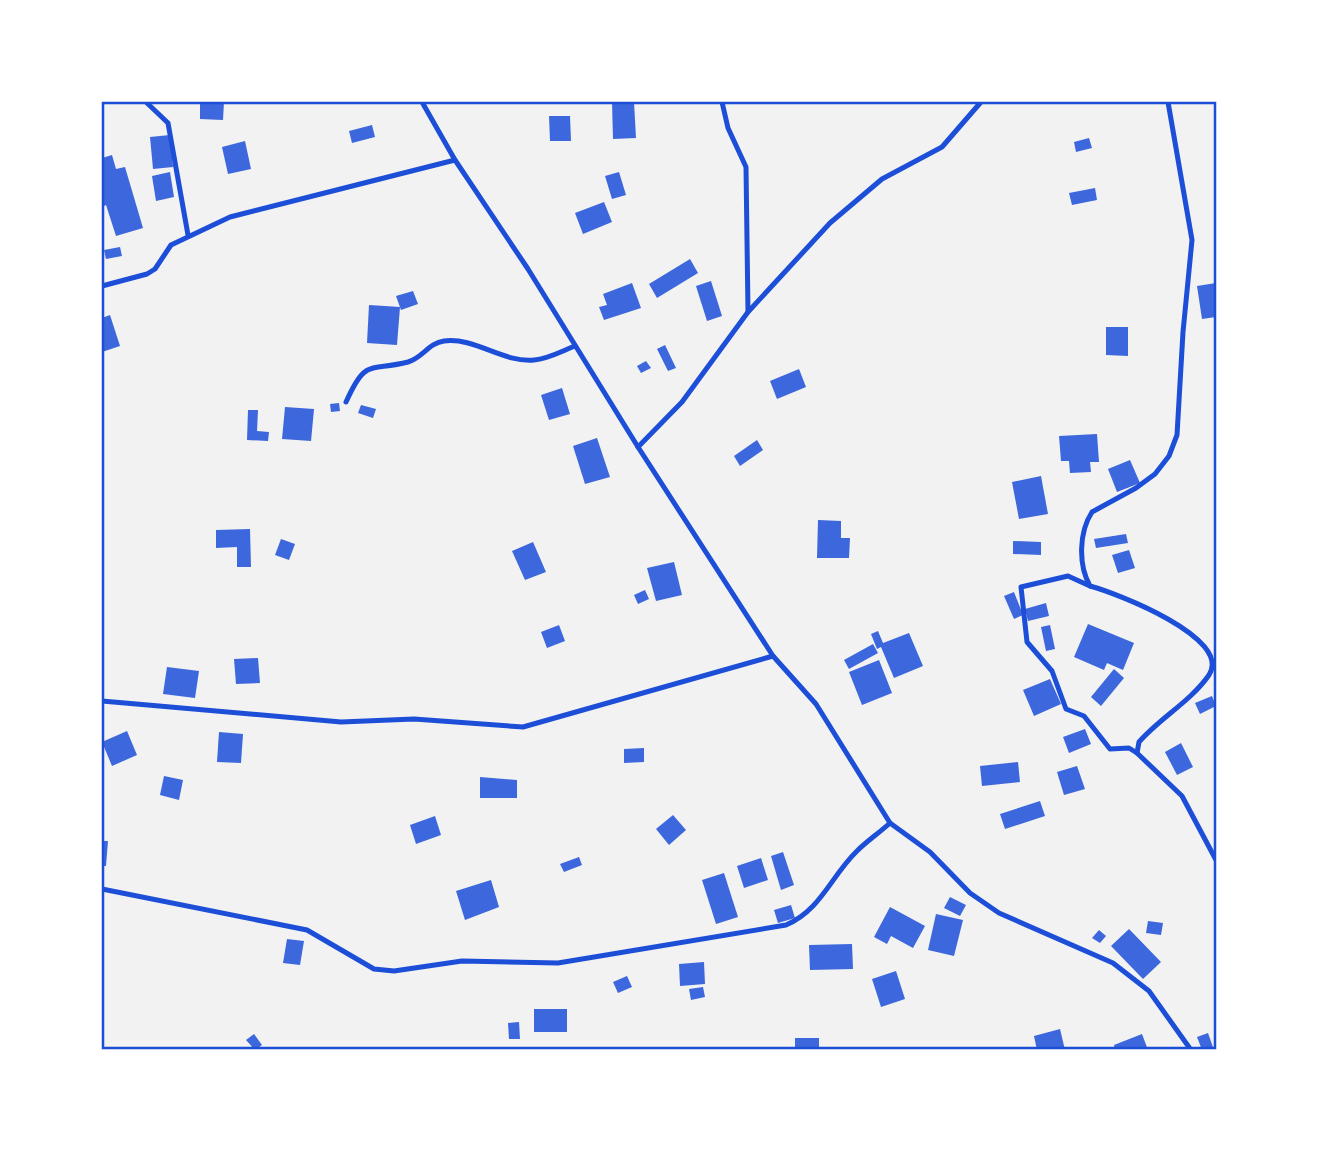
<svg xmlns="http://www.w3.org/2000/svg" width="1318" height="1151" viewBox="0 0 1318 1151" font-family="'Public Sans',sans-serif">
  <rect width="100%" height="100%" fill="#f2f2f2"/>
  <g fill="#3d67dc">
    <polygon points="200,102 224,102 223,120 200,119"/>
    <polygon points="612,102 634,102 636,138 613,139"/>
    <polygon points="549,116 570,116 571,141 550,141"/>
    <polygon points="372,125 375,137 352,143 349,131"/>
    <polygon points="170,135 173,167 153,169 150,137"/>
    <polygon points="1089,138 1092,148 1076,152 1074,142"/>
    <polygon points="245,141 251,169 228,174 222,147"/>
    <polygon points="112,155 116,169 125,167 143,228 116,236 106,205 102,207 102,158"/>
    <polygon points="170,172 174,197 156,201 152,176"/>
    <polygon points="619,172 626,195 612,199 605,176"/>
    <polygon points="1095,188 1097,200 1072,205 1069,193"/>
    <polygon points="604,202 612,222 583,234 575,213"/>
    <polygon points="120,247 122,256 106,259 104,250"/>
    <polygon points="690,259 698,273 657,298 649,284"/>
    <polygon points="711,281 722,316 707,321 696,286"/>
    <polygon points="632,283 641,308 604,320 599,307 607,305 603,294"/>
    <polygon points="1216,283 1216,317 1202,319 1197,286"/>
    <polygon points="413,291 418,304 401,310 396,296"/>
    <polygon points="369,305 400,307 397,345 367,343"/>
    <polygon points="110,315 120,346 102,352 102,318"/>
    <polygon points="1106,327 1128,327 1128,356 1106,355"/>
    <polygon points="665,345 676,368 668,371 657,349"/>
    <polygon points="646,361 651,368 641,373 637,366"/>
    <polygon points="799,369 806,387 777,399 770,381"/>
    <polygon points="562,388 570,414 549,420 541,395"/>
    <polygon points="339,403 340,411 331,412 330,404"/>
    <polygon points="361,405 376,409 373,418 358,413"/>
    <polygon points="285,407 314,409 311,441 282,439"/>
    <polygon points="248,410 258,410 257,431 269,432 268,441 247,440"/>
    <polygon points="1097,434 1099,462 1090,462 1091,472 1070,473 1069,461 1061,461 1059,436"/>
    <polygon points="597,438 610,477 585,484 573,446"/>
    <polygon points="757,440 763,450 740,466 734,456"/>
    <polygon points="1130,460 1140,483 1117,492 1108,469"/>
    <polygon points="1041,476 1048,514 1019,519 1012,482"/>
    <polygon points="818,520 841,521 841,538 850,538 849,558 817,558"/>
    <polygon points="250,529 251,567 237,567 237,547 216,548 216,530"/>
    <polygon points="1126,534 1128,543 1096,548 1094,539"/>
    <polygon points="281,539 295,544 289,560 275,555"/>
    <polygon points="1013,541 1041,542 1041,555 1013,554"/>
    <polygon points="533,542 546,572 525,580 512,551"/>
    <polygon points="1129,550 1135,568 1118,573 1112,555"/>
    <polygon points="674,562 682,595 656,601 647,568"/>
    <polygon points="645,590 649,599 638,604 634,595"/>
    <polygon points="1014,592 1023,615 1014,619 1004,596"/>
    <polygon points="1046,603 1049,616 1028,621 1025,609"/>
    <polygon points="1088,624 1134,643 1123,670 1107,663 1104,670 1074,657"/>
    <polygon points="559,625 565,641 547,648 541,632"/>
    <polygon points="1050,625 1055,649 1046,651 1041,627"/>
    <polygon points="878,631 883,643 909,633 923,666 894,678 881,647 877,649 871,634"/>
    <polygon points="873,644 878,653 849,669 844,660"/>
    <polygon points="258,658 260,683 236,684 234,659"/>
    <polygon points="879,660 892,693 862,705 849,672"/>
    <polygon points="167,667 199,671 195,698 163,694"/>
    <polygon points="1114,669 1124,678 1101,706 1091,697"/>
    <polygon points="1050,679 1061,704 1034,716 1023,690"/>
    <polygon points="1212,696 1216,706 1200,714 1195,703"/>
    <polygon points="1085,729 1091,744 1069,753 1063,737"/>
    <polygon points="127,731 137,755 112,766 102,742"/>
    <polygon points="219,732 243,734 241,763 217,762"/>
    <polygon points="1181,743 1193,767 1177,775 1165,752"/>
    <polygon points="644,748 644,762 624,763 624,749"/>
    <polygon points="1018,762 1020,782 982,786 980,766"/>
    <polygon points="1077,766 1085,789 1064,795 1057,772"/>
    <polygon points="164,776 183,780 179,800 160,795"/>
    <polygon points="480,777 517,780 517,798 480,798"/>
    <polygon points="1040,801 1045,816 1005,829 1000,814"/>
    <polygon points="673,815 686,830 669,845 656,829"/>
    <polygon points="435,816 441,835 416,844 410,825"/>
    <polygon points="102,841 108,841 106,866 102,866"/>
    <polygon points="783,852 794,885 781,890 771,856"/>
    <polygon points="579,857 582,865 564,872 560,864"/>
    <polygon points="761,858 768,880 744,888 737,866"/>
    <polygon points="724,873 738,917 716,924 702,880"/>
    <polygon points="491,880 499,907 465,920 456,891"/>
    <polygon points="950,897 966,905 960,916 944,908"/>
    <polygon points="791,905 795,918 778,923 774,910"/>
    <polygon points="890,907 925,926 913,948 891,936 887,944 874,937"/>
    <polygon points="936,914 963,920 954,956 928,950"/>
    <polygon points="1148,921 1163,923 1161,935 1146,933"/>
    <polygon points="1129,929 1161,962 1143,979 1111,946"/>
    <polygon points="1099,930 1106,936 1100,943 1092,938"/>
    <polygon points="287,939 304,941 300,965 283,963"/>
    <polygon points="852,944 853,969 810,970 809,945"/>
    <polygon points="704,962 705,984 680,986 679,964"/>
    <polygon points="896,971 905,999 881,1007 872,979"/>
    <polygon points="627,976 632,987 618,993 613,982"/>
    <polygon points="703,987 705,997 691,1000 689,989"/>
    <rect x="534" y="1009" width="33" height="23"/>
    <polygon points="519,1022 520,1039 509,1039 508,1023"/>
    <polygon points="1060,1029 1065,1050 1037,1050 1034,1036"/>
    <polygon points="1208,1033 1214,1050 1202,1050 1197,1037"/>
    <polygon points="254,1034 262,1045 255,1050 246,1040"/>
    <polygon points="1142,1034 1148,1050 1115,1050 1114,1045"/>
    <rect x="795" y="1038" width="24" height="12"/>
  </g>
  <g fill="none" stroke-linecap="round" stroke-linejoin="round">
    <g stroke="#1d4ed8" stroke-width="5">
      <polyline points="146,102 168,123 188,235"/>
      <polyline points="422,102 455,160 528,269 638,447 773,656 816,704 890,823 930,852 970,893 999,913 1113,963 1149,991 1191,1050"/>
      <polyline points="722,102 728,128 746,167 748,312"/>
      <polyline points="102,286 147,274 155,269 171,245 230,217 455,160"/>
      <path d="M346,402C366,358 368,372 408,362C422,358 429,343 444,341C475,337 503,363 534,360C548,359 562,351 575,346"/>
      <polyline points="638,447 682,402 748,312 830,223 882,179 942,147 981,102"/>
      <polyline points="1090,586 1068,576 1021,587 1027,642 1052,671 1066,709 1084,716 1110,749 1129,748 1137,753 1182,796 1216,860"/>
      <polyline points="102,701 341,722 414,719 523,727 773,656"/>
      <path d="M1137,753L1139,742C1160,718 1191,701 1209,675C1233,638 1116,593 1090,586C1078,565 1079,532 1092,512L1136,488L1155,474L1169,456L1177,435L1183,332L1192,240L1168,102"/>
      <path d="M102,889L307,930L374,969L394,971L462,961L558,963L786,925C821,910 831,876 857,851C867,841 879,833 890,823"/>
    </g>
  </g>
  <rect width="1318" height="1151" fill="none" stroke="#ffffff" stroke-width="206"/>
  <rect x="103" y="103" width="1112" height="945" fill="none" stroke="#1d4ed8" stroke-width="2.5"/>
</svg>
